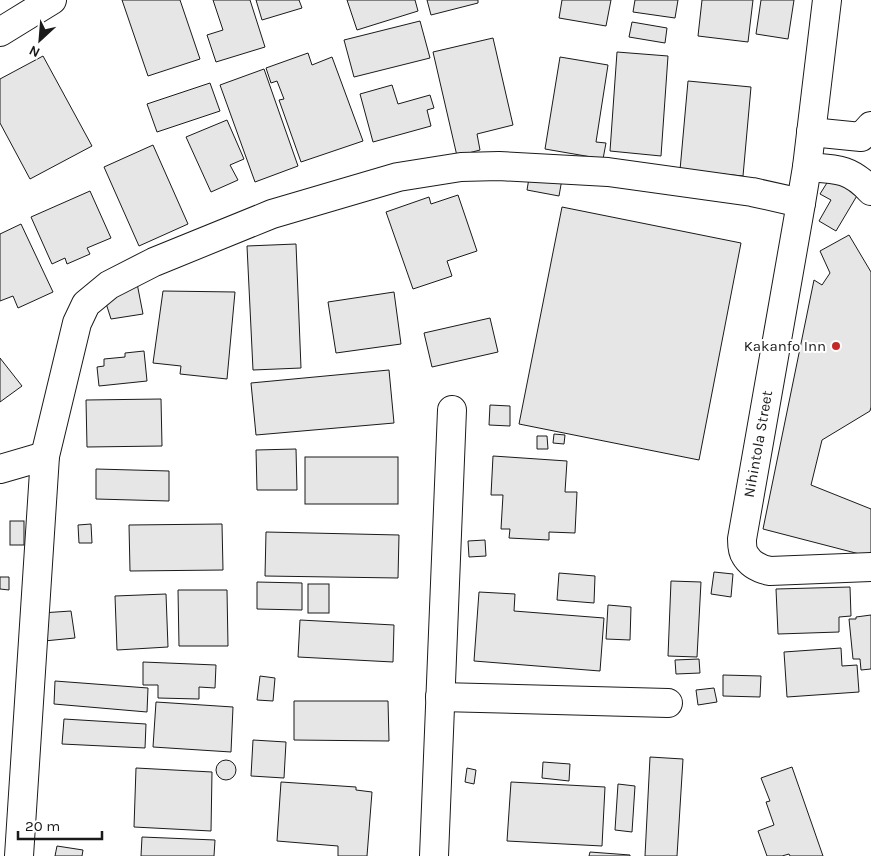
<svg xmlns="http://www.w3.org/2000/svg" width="871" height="856" viewBox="0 0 871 856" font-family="Karla,sans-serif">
  <rect width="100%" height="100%" fill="#fff"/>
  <g fill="#e6e6e6" stroke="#1a1a1a">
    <polygon points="122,0 180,0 200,59 148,76"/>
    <polygon points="213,0 250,0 265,47 216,62 207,35 223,30"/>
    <polygon points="256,0 299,0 302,8 262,20"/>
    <polygon points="347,0 415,0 418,11 357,30"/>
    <polygon points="427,0 478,0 478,3 431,15"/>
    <polygon points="562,0 611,0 606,26 559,18"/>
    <polygon points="635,0 678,0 675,18 633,12"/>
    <polygon points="702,0 753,0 748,42 698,36"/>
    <polygon points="761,0 794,0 788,39 756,34"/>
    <polygon points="420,21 430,58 354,77 344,40"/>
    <polygon points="632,22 667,28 665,43 629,37"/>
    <polygon points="493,38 513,125 477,134 480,150 457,156 433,52"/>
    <polygon points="617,52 668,56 661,156 610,151"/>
    <polygon points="308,53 312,65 332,57 363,141 301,162 279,100 284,99 277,81 271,83 266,68"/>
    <polygon points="43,56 92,146 30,179 0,123 0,79"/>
    <polygon points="560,57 608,65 596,142 606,143 603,159 545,149"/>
    <polygon points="264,69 298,166 255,182 220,85"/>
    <polygon points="688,81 751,87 743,176 680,170"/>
    <polygon points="210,83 220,111 157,132 147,104"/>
    <polygon points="392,85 398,104 430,95 434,108 427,110 431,126 373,142 360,94"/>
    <polygon points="227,120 244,159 230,165 238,180 211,192 186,137"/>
    <polygon points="153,145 188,224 139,246 104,167"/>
    <polygon points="530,172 562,179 559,196 527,190"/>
    <polygon points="830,178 858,194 836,231 819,221 831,200 820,194"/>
    <polygon points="90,191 111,238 87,248 90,254 67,264 65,258 52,264 31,217"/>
    <polygon points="458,195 477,251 447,261 452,276 413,289 386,212 429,197 431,204"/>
    <polygon points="562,207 741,243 699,460 519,424"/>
    <polygon points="21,224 53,292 18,308 13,296 0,301 0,234"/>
    <polygon points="849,235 871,272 871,407 870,411 822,440 811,485 871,509 871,557 763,529 814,280 822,285 830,273 820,251"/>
    <polygon points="296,244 301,368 253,370 247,246"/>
    <polygon points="136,278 143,314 111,319 104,297"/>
    <polygon points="163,291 235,292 227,379 180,374 181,366 153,363"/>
    <polygon points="394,292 401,344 336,353 328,302"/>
    <polygon points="490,318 498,352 432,367 424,333"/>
    <polygon points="144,351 147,381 99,386 97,367 104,366 104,359 125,357 125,353"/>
    <polygon points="0,358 22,386 0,402"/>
    <polygon points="389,370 394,423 256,435 251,383"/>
    <polygon points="161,399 162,446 87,447 86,400"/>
    <polygon points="490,405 510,406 510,426 489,425"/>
    <polygon points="554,434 565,435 564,444 553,443"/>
    <polygon points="537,436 547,436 548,449 537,449"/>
    <polygon points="296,449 297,490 257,490 256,450"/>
    <polygon points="493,456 567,461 565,492 577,492 575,533 549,532 549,540 509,538 510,529 501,529 503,495 491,495"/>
    <rect x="305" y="457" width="93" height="47"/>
    <polygon points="96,469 169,471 169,501 96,499"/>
    <rect x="10" y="521" width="14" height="24"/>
    <polygon points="91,524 92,543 79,543 78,525"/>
    <polygon points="222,524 223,570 130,571 129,525"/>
    <polygon points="266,532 399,535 398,578 265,576"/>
    <polygon points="485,540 486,556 469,557 468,541"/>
    <polygon points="714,572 733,574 731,597 711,594"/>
    <polygon points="559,573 595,576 594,603 557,600"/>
    <polygon points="0,577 9,577 9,590 0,589"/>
    <polygon points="671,581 701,582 697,657 668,656"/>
    <polygon points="257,582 302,583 302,610 257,609"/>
    <rect x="308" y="584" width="21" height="29"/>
    <polygon points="850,587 851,616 839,617 839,632 778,634 776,589"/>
    <polygon points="178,590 227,590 228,646 179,646"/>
    <polygon points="479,592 515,594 514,611 604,618 600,671 474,661"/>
    <polygon points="166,594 168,647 117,650 115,596"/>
    <polygon points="608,605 631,607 630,640 606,639"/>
    <polygon points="71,611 75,638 44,641 41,613"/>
    <polygon points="871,615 871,669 861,670 860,659 853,659 849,619 856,619 856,617"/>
    <polygon points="300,620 394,625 393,662 298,657"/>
    <polygon points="841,648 842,666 857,665 859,692 787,697 784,652"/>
    <polygon points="699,659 700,673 676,674 675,660"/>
    <polygon points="143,662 216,665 215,688 199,687 199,699 158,698 158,685 143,685"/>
    <polygon points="723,675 761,676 760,697 723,696"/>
    <polygon points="260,676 275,678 273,701 257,700"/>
    <polygon points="55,681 148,688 147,712 54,704"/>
    <polygon points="714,688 717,702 698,705 696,690"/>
    <polygon points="294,701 388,701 389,741 294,740"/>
    <polygon points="156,702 233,707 231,752 153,747"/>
    <polygon points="64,719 146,724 145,748 62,744"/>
    <polygon points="253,740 286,742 284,778 251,776"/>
    <polygon points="650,757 683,759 677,856 645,856"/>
    <circle cx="226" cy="770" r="10"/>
    <polygon points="543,762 570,764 569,781 542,778"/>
    <polygon points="792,767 823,856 790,856 789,854 782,856 767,856 758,831 774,825 766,802 770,801 761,778"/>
    <polygon points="136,768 212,772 211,831 134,827"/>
    <polygon points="467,768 476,770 474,784 465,782"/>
    <polygon points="281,782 356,787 356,790 372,792 367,856 338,856 338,846 277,841"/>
    <polygon points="511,782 605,787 602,846 507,841"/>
    <polygon points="618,784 635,786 632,832 615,830"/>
    <polygon points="142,837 215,840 214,856 141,856"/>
    <polygon points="57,846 83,850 82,856 55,856"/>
    <polygon points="590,852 630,855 630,856 589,856"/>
  </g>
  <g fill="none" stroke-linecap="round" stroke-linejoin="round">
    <g stroke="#1a1a1a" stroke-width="30">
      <g id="minor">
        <path d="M827,0L807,167L801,203L742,539C742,544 742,551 745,555C750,564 760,569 770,571L871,567"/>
        <polyline points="0,32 52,0"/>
        <polyline points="811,132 861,137 871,126"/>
        <path d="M807,167C836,169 850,168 871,191"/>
        <polyline points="0,469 45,456"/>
        <polyline points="440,697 668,703"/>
        <polyline points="19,856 45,456 77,323 86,304 109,285 154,262 272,214 398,177 461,167 499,166 608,172 752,192 801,203"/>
        <polyline points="434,856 452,410"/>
      </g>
    </g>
    <use href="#minor" stroke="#fff" stroke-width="28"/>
  </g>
  <circle fill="#c62828" stroke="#fff" stroke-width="2" cx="836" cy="346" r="5"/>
  <g text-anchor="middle" stroke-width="4" stroke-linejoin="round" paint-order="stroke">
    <g font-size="15" fill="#1a1a1a" stroke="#fff" text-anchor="end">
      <text x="826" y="351">Kakanfo Inn</text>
    </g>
    <g font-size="15" fill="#1a1a1a" stroke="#fff">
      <text transform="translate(758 444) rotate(-80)" y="5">Nihintola Street</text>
    </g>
  </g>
  <g transform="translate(40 40) rotate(206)" stroke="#ffffff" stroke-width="4" paint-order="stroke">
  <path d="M0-4L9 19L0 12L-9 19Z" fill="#1a1a1a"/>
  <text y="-8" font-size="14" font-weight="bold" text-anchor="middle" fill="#1a1a1a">N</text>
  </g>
  <path d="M18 831v8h84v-8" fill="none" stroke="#1a1a1a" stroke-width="2.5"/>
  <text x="25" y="831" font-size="15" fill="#1a1a1a" stroke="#ffffff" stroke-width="4" paint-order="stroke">20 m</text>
</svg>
